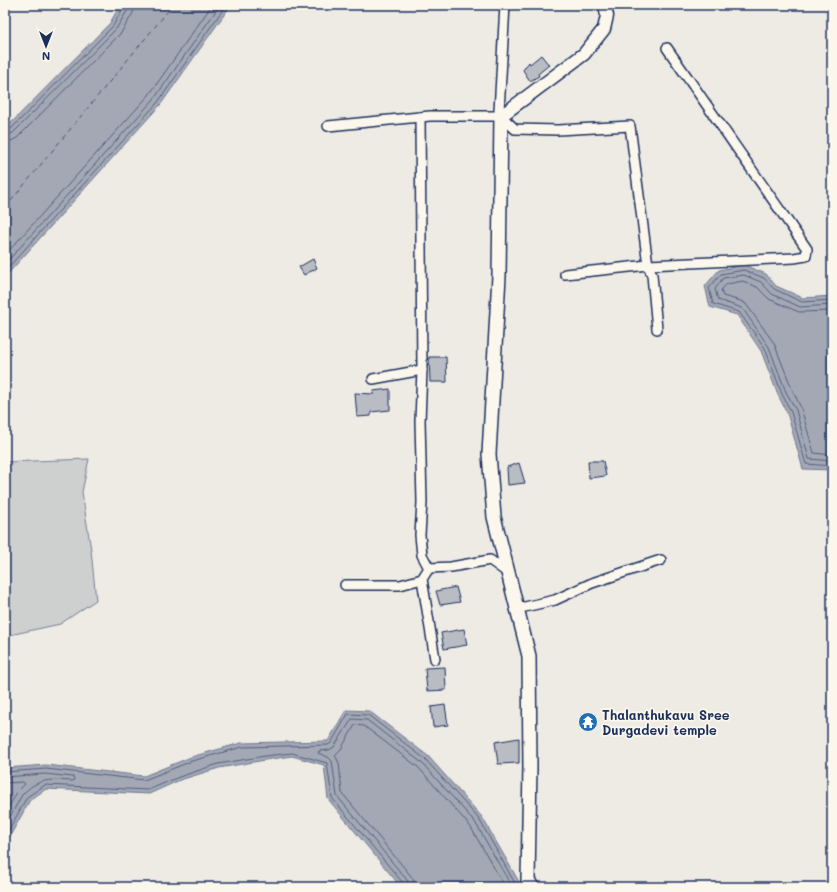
<svg xmlns="http://www.w3.org/2000/svg" width="837" height="892" viewBox="0 0 837 892" font-family="Mali,sans-serif">
  <rect width="100%" height="100%" fill="#eeebe4"/>
  <filter id="ink" filterUnits="userSpaceOnUse"><feTurbulence type="fractalNoise" baseFrequency=".025" numOctaves="2"/><feDisplacementMap in="SourceGraphic" scale="8" xChannelSelector="R" yChannelSelector="G"/><feConvolveMatrix kernelMatrix="1 2 1 2 8 2 1 2 1" color-interpolation-filters="sRGB"/></filter>
  <g filter="url(#ink)">
    <polygon fill="#cecfcf" stroke="#747f96" points="89,459 82,492 91,550 96,600 60,624 5,636 5,462"/>
    <g fill="#a3a8b4" stroke="#6d7892">
      <polygon points="120,5 231,5 161,104 5,277 5,129 110,23"/>
      <polygon points="744,265 766,274 776,286 803,298 832,296 832,470 803,469 787,413 778,395 761,351 737,315 710,307 705,286 719,270"/>
      <polygon points="346,710 369,711 428,756 482,817 522,887 401,887 328,799 324,765 292,756 265,760 219,768 180,780 149,794 46,789 30,800 5,845 5,768 46,765 144,776 191,757 241,743 328,741"/>
    </g>
    <g fill="none" stroke-linecap="round" stroke-linejoin="round">
      <g stroke="#515f80" stroke-width="1">
        <polyline points="5,131 10,130 113,26 123,8 123,5"/>
        <polyline points="5,136 13,133 116,29 127,11 128,5"/>
        <polyline points="5,142 11,141 17,138 121,33 133,13 134,5"/>
        <polyline points="5,255 149,95 212,5"/>
        <polyline points="5,264 154,99 220,5"/>
        <polyline points="5,271 158,102 226,5"/>
        <polyline points="832,300 802,302 774,289 764,278 744,270 721,274 709,288 713,304 739,312 765,348 782,394 791,412 806,464 832,466"/>
        <polyline points="832,305 800,307 772,294 761,282 744,275 723,278 715,289 718,300 739,307 743,309 769,347 786,392 796,410 809,459 832,461"/>
        <polyline points="832,311 799,312 769,299 757,287 743,281 727,284 721,290 723,296 741,301 746,304 774,343 792,389 801,408 814,453 832,455"/>
        <polyline points="5,772 46,769 144,780 192,761 242,747 328,745 331,743 348,714 368,715 425,759 479,819 517,887"/>
        <path d="M5,777L45,774L73,777L74,779L73,781C52,780 38,777 22,795L5,826"/>
        <polyline points="5,783 23,782 25,784 17,792 5,814"/>
        <polyline points="5,837 27,797 45,785 148,790 179,777 218,764 265,756 292,753 327,763 332,798 403,883 404,887"/>
        <polyline points="409,887 407,880 337,796 332,761 328,757 318,753 319,751 329,750 334,747 352,719 367,720 422,763 475,822 512,887"/>
        <polyline points="415,887 414,881 411,876 342,793 339,763 335,755 341,749 355,725 364,726 418,767 470,826 505,887"/>
      </g>
      <polyline stroke="#445378" stroke-width="1" stroke-dasharray="5 4" stroke-linecap="butt" points="5,208 173,5"/>
    </g>
    <g fill="#b9bcc3" stroke="#1b2f5e">
      <polygon points="541,55 549,65 538,74 539,76 530,81 523,70 529,62 530,64"/>
      <polygon points="313,259 317,268 304,275 299,267"/>
      <polygon points="429,357 446,357 447,382 430,382"/>
      <polygon points="390,389 390,410 371,412 371,416 357,417 355,393 374,394 373,391"/>
      <polygon points="588,461 603,461 606,476 589,478"/>
      <polygon points="519,463 525,483 508,485 507,467"/>
      <polygon points="456,587 460,602 440,605 436,591"/>
      <polygon points="464,629 467,645 444,649 441,633"/>
      <polygon points="445,667 446,690 427,691 425,668"/>
      <polygon points="445,705 448,725 433,727 431,707"/>
      <polygon points="519,738 519,763 498,764 495,742"/>
    </g>
    <g fill="none" stroke-linecap="round" stroke-linejoin="round">
      <g stroke="#1b2f5e" stroke-width="12">
        <g id="minor">
          <polyline points="505,5 499,111 501,116 515,129 558,130 630,126 648,265 652,275 657,329"/>
          <polyline points="420,117 422,370 420,421 422,502 420,535 422,555 429,568 451,567 490,560 508,573"/>
          <polyline points="328,126 430,116 501,116"/>
          <polyline points="565,274 648,265 794,258 806,256 807,249 667,48"/>
          <polyline points="373,379 422,370"/>
          <polyline points="429,568 422,579 435,659"/>
          <polyline points="345,585 400,585 422,579"/>
          <polyline points="516,609 555,600 592,583 661,560"/>
        </g>
      </g>
      <g stroke="#1b2f5e" stroke-width="15">
        <polyline id="tertiary" points="501,116 584,54 604,29 607,16 605,5"/>
      </g>
      <g stroke="#1b2f5e" stroke-width="16">
        <polyline id="secondary" points="501,116 499,276 489,454 494,517 529,656 530,766 528,880 532,887"/>
      </g>
      <use href="#minor" stroke="#fbf7ec" stroke-width="9"/>
      <use href="#tertiary" stroke="#fbf7ec" stroke-width="12"/>
      <use href="#secondary" stroke="#fbf7ec" stroke-width="13"/>
    </g>
  </g>
  <defs>
    <g id="temple-disc" transform="scale(1)"><circle r="9.5" fill="#1f6fb2" stroke="#fbf7ec"/><path d="M0-6L5-2H3V0L6.5 2.5H4V6H1.5V3h-3V6H-4V2.5H-6.5L-3 0V-2H-5Z" fill="#fff"/></g>
  </defs>
  <g fill-rule="evenodd">
    <use href="#temple-disc" x="588" y="722"/>
  </g>
  <g text-anchor="middle" stroke-width="3.5" stroke-linejoin="round" paint-order="stroke">
    <g font-size="13" font-weight="bold" fill="#1b2f5e" stroke="#fbf7ec" text-anchor="start">
      <text x="602" y="720">Thalanthukavu Sree<tspan x="602" dy="15">Durgadevi temple</tspan></text>
    </g>
  </g>
  <rect width="837" height="892" fill="none" stroke="#fbf7ec" stroke-width="20"/>
  <rect x="10" y="10" width="817" height="872" fill="none" stroke="#1b2f5e" stroke-width="1.5" filter="url(#ink)"/>
  <g transform="translate(46 46) rotate(180)" stroke="#fbf7ec" stroke-width="3" paint-order="stroke">
  <path d="M0-3L7 15L0 10L-7 15Z" fill="#1b2f5e"/>
  <text y="-6" font-size="11" font-weight="bold" text-anchor="middle" fill="#1b2f5e">N</text>
  </g>
</svg>
